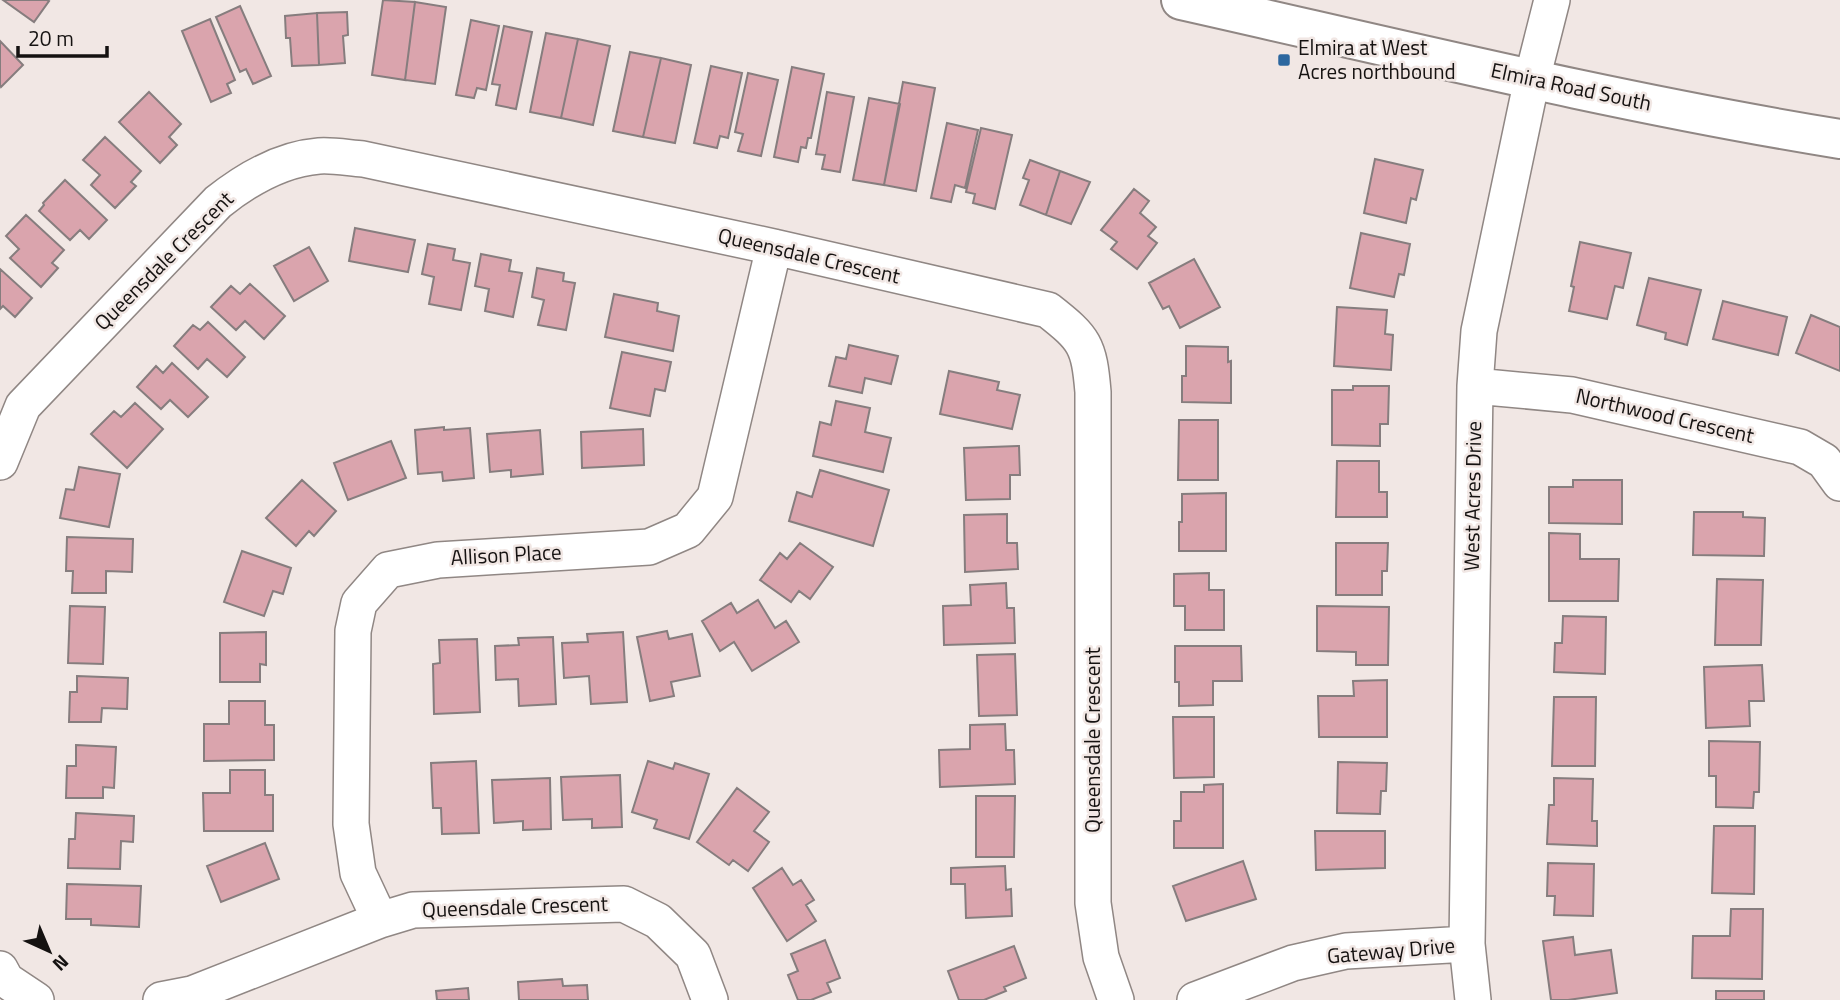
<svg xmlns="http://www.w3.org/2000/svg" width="1840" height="1000" font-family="'Titillium Web',sans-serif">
	<rect width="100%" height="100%" fill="#f1e7e4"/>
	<!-- building -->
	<path fill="#daa4ad" stroke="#867d7e" stroke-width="2" d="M3 0H47L49 1 34 22Z
		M383 0 415 2 405 80 372 75Z
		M415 2 446 7 435 84 405 80Z
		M240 6 271 76 253 84 246 69 240 72 216 17Z
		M347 12 348 35 343 36 345 63 319 65 317 13Z
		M317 13 319 65 292 66 290 38H286L285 16Z
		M210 19 235 80 227 84 231 93 211 102 182 31Z
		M471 20 499 26 486 90 477 88 474 98 456 95Z
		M504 26 532 32 516 109 496 105 500 85 492 84Z
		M546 33 578 39 561 118 530 112Z
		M578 39 610 46 593 125 561 118Z
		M0 41 23 65 1 87 0 85Z
		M630 52 661 58 643 137 613 131Z
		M661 58 691 65 675 143 643 137Z
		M711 66 742 73 728 138 720 136 717 148 694 143Z
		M792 67 824 74 811 138H808L806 148 801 147 798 162 774 157Z
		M748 73 778 80 761 156 738 151 743 134 735 132Z
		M903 82 935 88 916 191 884 185Z
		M149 92 181 124 169 137 177 145 160 163 119 122Z
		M827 92 854 97 840 172 822 169 825 155 816 154Z
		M869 98 900 104 884 185 853 180Z
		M947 123 978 130 965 188 955 185 951 202 931 198Z
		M981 128 1012 135 995 209 973 203 975 194 966 192Z
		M105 137 141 171 131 182 136 186 115 208 91 185 100 175 83 160Z
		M1375 159 1423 170 1416 200 1411 198 1406 223 1364 213Z
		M1030 160 1060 171 1046 215 1020 205 1029 180 1023 178Z
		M1060 171 1090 182 1071 224 1046 215Z
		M65 180 107 220 89 239 80 230 70 240 39 211 44 205 43 203Z
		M1134 189 1149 201 1140 213 1156 227 1148 236 1157 243 1137 269 1111 249 1117 242 1101 230Z
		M26 215 64 250 52 263 58 268 41 287 10 258 19 249 6 236Z
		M355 228 415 240 408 272 349 261Z
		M1361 233 1410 244 1404 275 1399 274 1394 297 1350 288Z
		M1580 242 1631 253 1623 288 1615 286 1607 319 1569 311 1574 287 1571 286Z
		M428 244 455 249 453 260 470 263 461 310 429 304 434 277 422 274Z
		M309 247 328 281 294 301 274 266Z
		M481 254 511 260 509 271 522 273 513 317 485 311 489 289 475 286Z
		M1194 259 1220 307 1180 328 1169 306 1163 309 1149 283Z
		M537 268 564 273 563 281 575 283 566 330 538 325 544 300 532 297Z
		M0 269 32 298 15 317 3 306 0 309Z
		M1649 278 1701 290 1687 345 1665 339 1666 333 1637 325Z
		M250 284 285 316 264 339 245 321 236 330 211 307 231 286 240 294Z
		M614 294 658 303 657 311 679 316 673 351 605 337Z
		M1723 301 1787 317 1778 355 1713 339Z
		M1337 307 1387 310 1385 334 1393 335 1391 370 1334 366Z
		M1811 315 1840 327V371L1796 353Z
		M208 322 245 357 227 377 207 359 198 369 174 346 193 325 200 330Z
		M849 345 898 356 891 384 865 378 862 393 829 386 836 357 846 359Z
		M1186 346 1228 347V362L1231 361V403L1182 402V376H1186Z
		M622 352 671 362 665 391 655 389 650 416 610 408Z
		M172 363 208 397 188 417 170 400 161 409 137 387 156 366 163 373Z
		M949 371 999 382 997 390 1020 395 1012 429 940 414Z
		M1353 386H1389L1388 424H1380V446L1332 445V390H1353Z
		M836 401 870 408 865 432 891 438 883 472 813 456 820 422 831 425Z
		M135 403 163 429 127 468 91 434 114 411 121 417Z
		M1179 420H1218V480H1178Z
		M444 427V430L470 428 474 478 443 481 442 472 418 474 415 430Z
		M643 429 644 465 582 468 581 432Z
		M540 430 543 474 511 477V470L490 472 487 434Z
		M391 441 406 478 348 500 334 463Z
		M1019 446 1020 475H1010V499L966 500 964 448Z
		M1337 461H1379V492H1387V517H1336Z
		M79 467 120 474 109 527 60 518 66 489 74 490Z
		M820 470 889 490 873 546 789 521 797 492 812 497Z
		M302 480 336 511 314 536 309 531 296 546 266 518Z
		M1573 480H1622V524L1549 523V487H1573Z
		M1226 493V551H1179V522H1182V494Z
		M1694 512H1743V517L1765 518 1764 556 1693 555Z
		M1007 514V543H1017L1018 569 965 572 964 515Z
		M1549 533 1580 534V559H1619L1618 601H1549Z
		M67 537 133 539 132 572 106 571V593H72L73 571H66Z
		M800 543 833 567 810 599 799 591 791 602 760 580 780 553 787 559Z
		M1336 543H1388L1387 571H1382V595H1336Z
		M242 551 291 568 283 594 273 591 264 616 224 602Z
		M1209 573V590H1224V630H1185V606H1174V574Z
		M1717 579 1763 580 1761 645H1715Z
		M1006 583 1007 608H1014L1015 643 944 645 943 606 971 605 970 585Z
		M758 600 775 628 786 621 799 642 752 671 734 642 720 651 702 621 731 603 737 613Z
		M70 606 105 607 103 664 68 663Z
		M1317 606 1389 607 1388 665H1356V652L1317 651Z
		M1563 616 1606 617 1605 674 1554 672 1555 643H1562Z
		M667 631 669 639 692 634 700 676 671 682 674 696 650 701 637 637Z
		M266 632V665L260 664V682H220V633Z
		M623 632 627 702 591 704 589 676 564 678 562 643 588 642 587 634Z
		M553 637 556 704 519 706 518 679 496 680 495 646 519 645 518 638Z
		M477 639 480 712 434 714 433 664 440 663 439 640Z
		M1175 646H1241L1242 681H1213V705L1179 706V682H1175Z
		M1015 654 1017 715 979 716 977 655Z
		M1762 665 1764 701H1749L1750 726 1706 728 1704 667Z
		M77 676 128 678 127 709 102 708 101 722H69L70 692H77Z
		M1387 680V737H1319L1318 696H1354L1353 681Z
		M1554 697H1596L1595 766H1552Z
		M229 701H265V725H274V760L204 761V724H229Z
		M1173 717H1214V777L1174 778Z
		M1005 724 1006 750H1014L1015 784 940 787 939 750 970 749V725Z
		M1709 741 1760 742 1759 792H1754L1753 808 1716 807V776H1709Z
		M76 745 116 747 114 788 103 787V798H66L67 766H76Z
		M476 761 479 833 442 834 441 808H433L431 763Z
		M648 761 673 769 675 763 709 774 689 839 654 828 657 820 632 812Z
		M1338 762 1387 763 1386 791H1381L1380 814 1337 813Z
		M230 770H265V795H273V831H204L203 793H230Z
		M620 775 622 827 592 828V819L563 820 561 777Z
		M550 778 551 829 523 830V821L494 823 492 780Z
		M1554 778 1593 779 1592 821H1597V846L1547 844 1549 805H1554Z
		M1223 784V848H1174V821H1181V792H1204V785Z
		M737 788 769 812 754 831 769 842 748 871 733 860 729 865 697 842Z
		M976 796H1015L1014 857H976Z
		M76 813 134 816 133 842 121 841 120 869 68 868 69 839H75Z
		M1714 826H1755L1754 894 1712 893Z
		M1315 831H1385V868L1316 870Z
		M265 843 279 879 221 902 207 866Z
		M1243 861 1256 899 1186 921 1173 886Z
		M1548 863 1594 864 1593 916 1554 915 1555 896H1547Z
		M1005 866 1006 890 1011 889 1012 916 966 918 965 884H951V868Z
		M782 868 793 885 801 880 814 900 806 905 816 921 787 941 753 888Z
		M67 884 141 886 139 927 91 925V919H66Z
		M1731 909H1763L1762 979 1692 978 1693 936H1730Z
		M1573 937 1575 955 1611 950 1617 993 1568 1000H1551L1543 941Z
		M825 940 840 978 827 983 831 992 811 1000H798L788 975 798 971 791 954Z
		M1014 946 1026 978 1004 987 1006 991 984 1000H959L948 971Z
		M562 979 563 986 587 985 588 1000H519L518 982Z
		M468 988 469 1000H437L436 991Z
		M1716 991H1764V1000H1716Z"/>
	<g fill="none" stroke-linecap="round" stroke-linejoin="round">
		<defs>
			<path id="street" d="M1475 386 1572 395 1800 447 1824 461 1840 483
				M0 462 23 406 218 202C247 179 281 159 319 156 333 155 349 158 363 159L774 247 1048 310C1085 339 1089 345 1093 392V903L1101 957 1116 1000
				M380 920 358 873 351 824 353 631 359 603 388 570 438 560 649 547 688 530 715 497 774 247
				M0 969 6 980 36 1000
				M161 1000 192 994 380 920 413 910 624 904 658 921 693 955 710 1000
				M1195 1000 1293 963 1346 951 1467 944
				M1473 1000 1467 944 1475 386 1479 331 1532 79 1552 0"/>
			<path id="secondary" d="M1181 0C1399 49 1618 103 1840 139"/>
		</defs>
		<!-- street casing -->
		<use href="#street" stroke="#908784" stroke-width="38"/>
		<!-- secondary casing -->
		<use href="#secondary" stroke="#908784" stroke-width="42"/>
		<!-- street -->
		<use href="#street" stroke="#fff" stroke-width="35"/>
		<!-- secondary -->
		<use href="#secondary" stroke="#fff" stroke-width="38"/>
	</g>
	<!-- markers -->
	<rect fill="#2c679f" stroke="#f1e7e4" stroke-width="2.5" x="1277" y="53" width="14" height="14" rx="3.5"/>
	<g text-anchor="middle" stroke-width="5" stroke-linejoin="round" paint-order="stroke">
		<!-- poi labels -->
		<g font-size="21" fill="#151211" stroke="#f1e7e4" text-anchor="start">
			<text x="1298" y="55">Elmira at West<tspan x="1298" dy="24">Acres northbound</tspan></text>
		</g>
		<!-- street labels -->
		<g font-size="21" fill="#151211" stroke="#f1e7e4">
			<text transform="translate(1571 87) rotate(12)" y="7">Elmira Road South</text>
			<text transform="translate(809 256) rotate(13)" y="7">Queensdale Crescent</text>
			<text transform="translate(164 261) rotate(-45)" y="7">Queensdale Crescent</text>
			<text transform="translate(1665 416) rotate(13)" y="7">Northwood Crescent</text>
			<text transform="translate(1473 496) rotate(-89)" y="7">West Acres Drive</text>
			<text transform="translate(506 555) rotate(-3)" y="7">Allison Place</text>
			<text transform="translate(1093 740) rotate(-90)" y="7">Queensdale Crescent</text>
			<text transform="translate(515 907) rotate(-2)" y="7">Queensdale Crescent</text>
			<text transform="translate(1391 951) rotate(-5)" y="7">Gateway Drive</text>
		</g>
	</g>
	<!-- north arrow -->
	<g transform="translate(49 951) rotate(136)" stroke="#f1e7e4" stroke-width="5" paint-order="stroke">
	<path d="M0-5L12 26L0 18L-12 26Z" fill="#151211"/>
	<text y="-10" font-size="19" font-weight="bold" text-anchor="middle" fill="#151211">N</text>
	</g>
	<!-- scale -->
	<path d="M18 46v10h89v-10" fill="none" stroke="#151211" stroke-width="3.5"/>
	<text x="28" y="46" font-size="21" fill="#151211" stroke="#f1e7e4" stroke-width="5" paint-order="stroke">20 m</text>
</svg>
